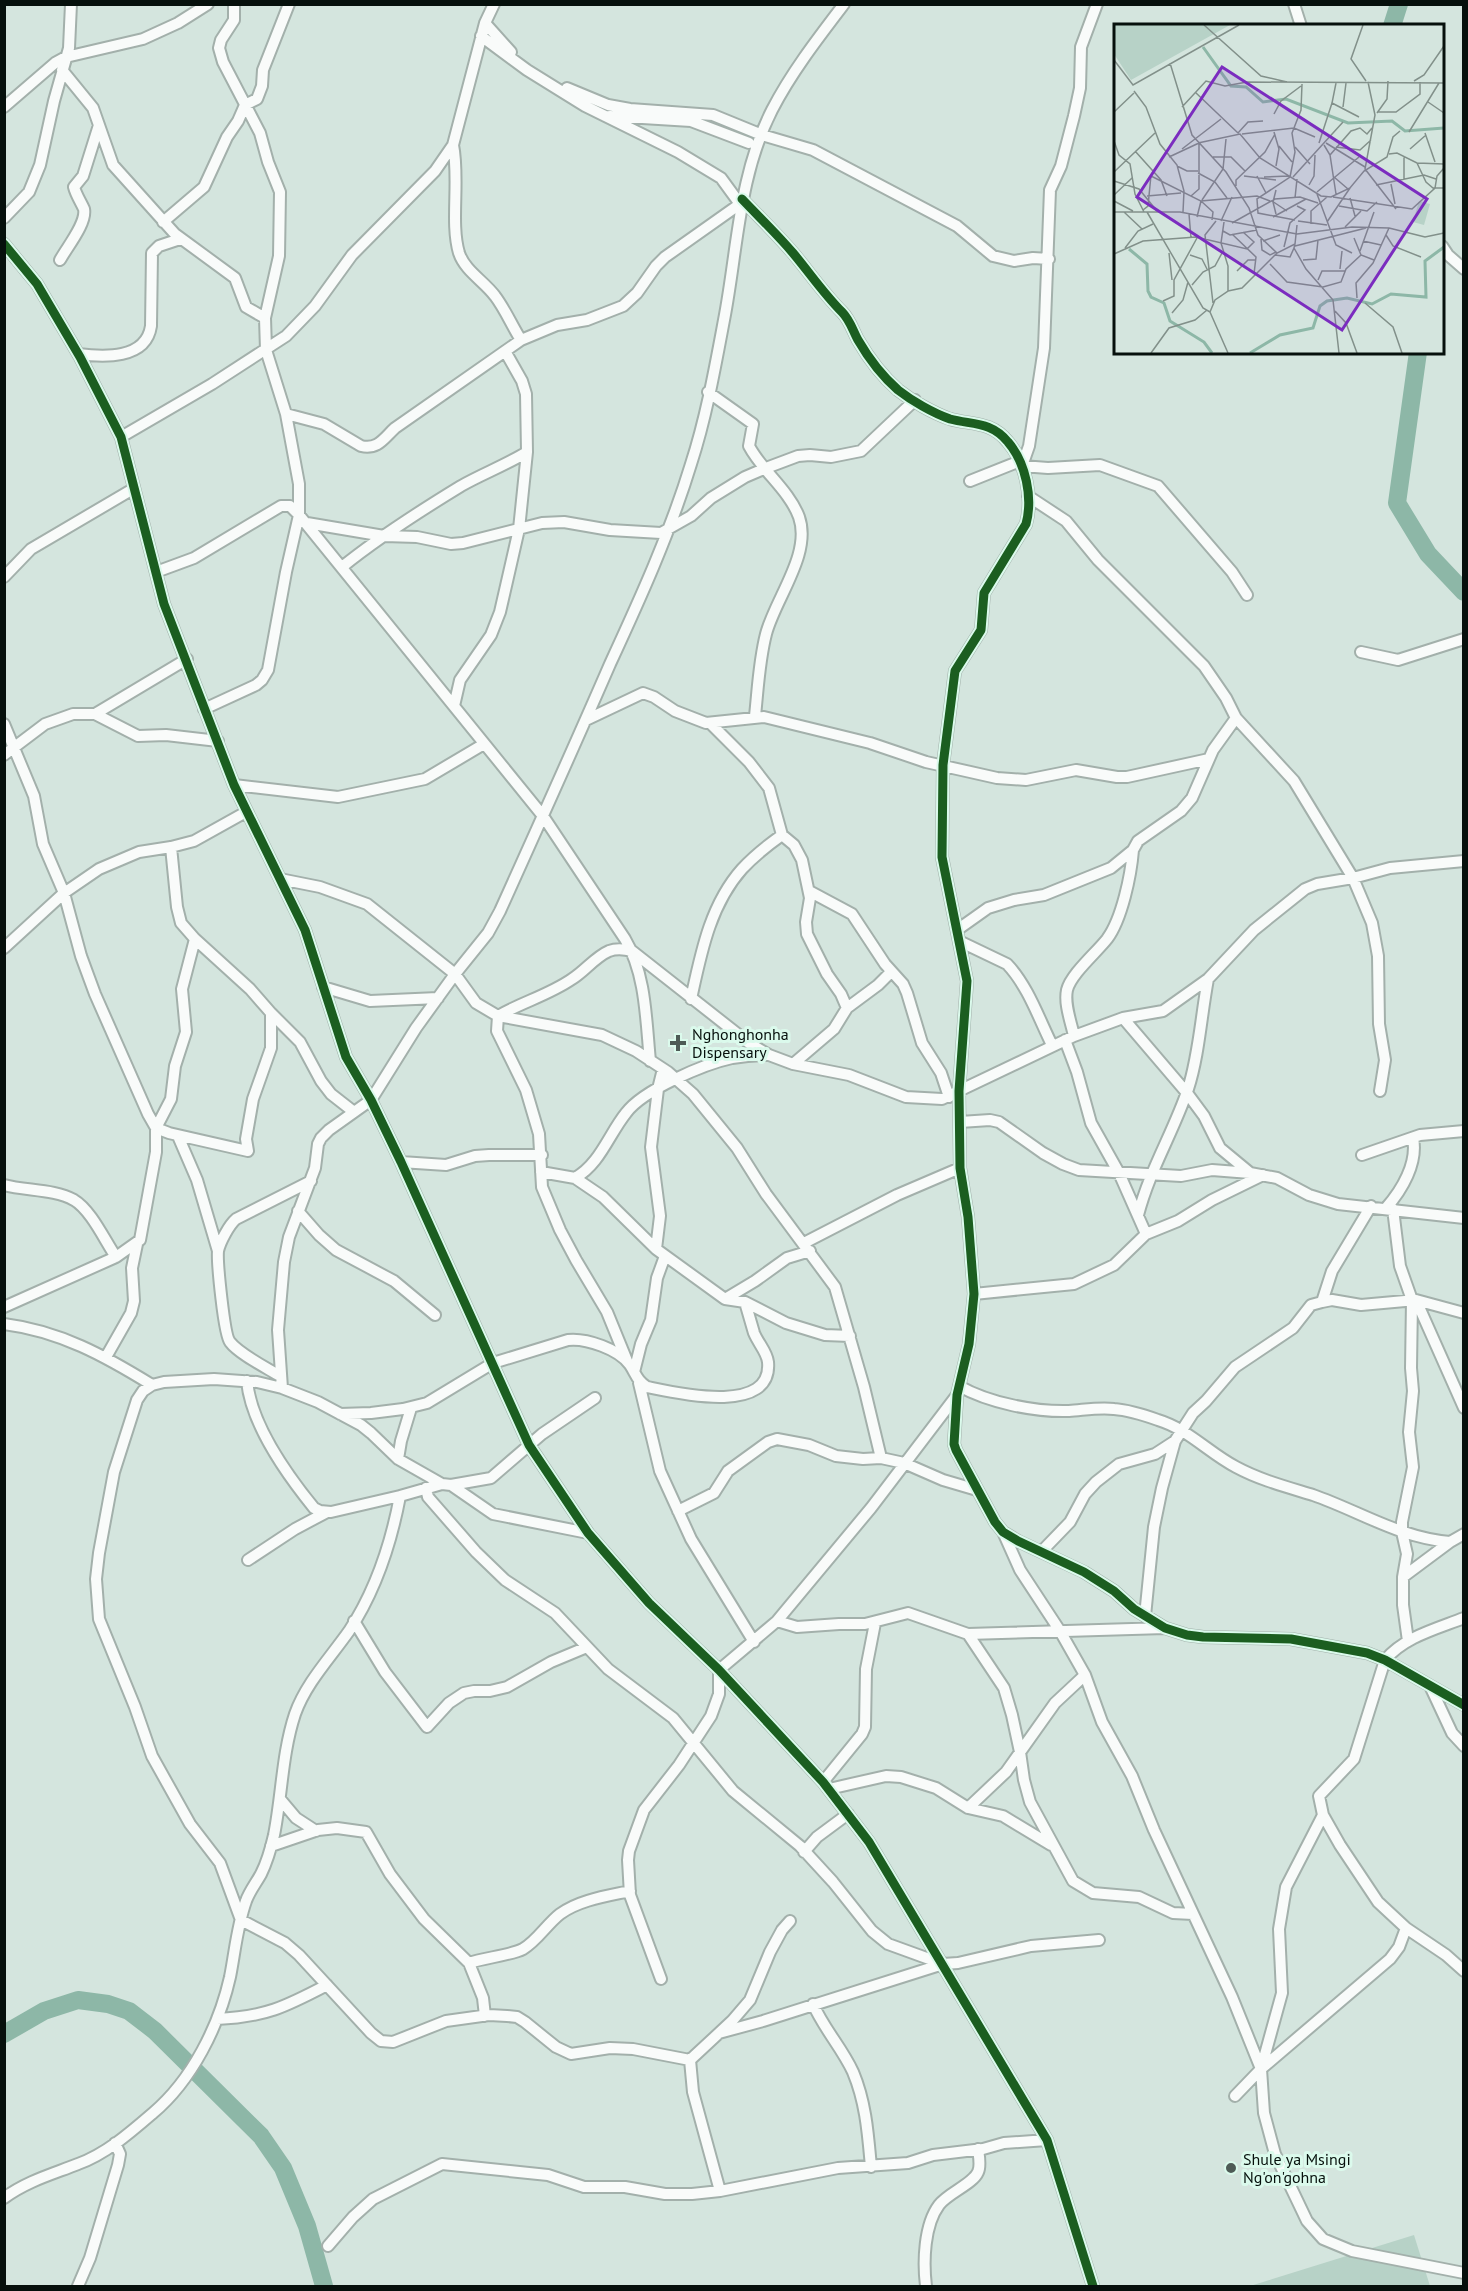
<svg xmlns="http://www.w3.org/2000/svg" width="1468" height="2291" font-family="'PT Sans',sans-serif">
	<rect width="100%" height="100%" fill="#d4e5de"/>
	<!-- green -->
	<path fill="#b7d2c7" d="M1414 2235 1430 2286H1250Z"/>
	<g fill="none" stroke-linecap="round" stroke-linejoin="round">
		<!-- river -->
		<path stroke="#8db7a7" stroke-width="18" d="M1392 26 1399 4
			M1418 352 1397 503 1428 554 1464 592
			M4 2034 44 2011 78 2000 108 2004 129 2011 155 2031 261 2136 283 2168 307 2226 324 2286"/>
		<defs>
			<path id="street" d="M1097 4 1081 47 1080 88 1074 116 1061 166 1050 190 1044 348 1029 446 1022 466 1048 468 1100 465 1158 486 1232 572 1247 595
				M1294 4 1301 26
				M485 23 511 52
				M62 70 93 108 113 165 175 234 235 278 246 307 265 318
				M567 88 608 105 630 109 713 115 762 135 813 150 957 226 993 256 1014 261 1033 258 1049 259
				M4 107 55 63 66 57 143 39 178 23 208 4
				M610 116 691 121 749 143
				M453 145C460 179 450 223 459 253 465 271 484 281 495 296 505 309 512 326 521 340
				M742 199C759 217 777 234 793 253 809 272 824 294 842 312 850 320 853 331 858 340 869 359 882 376 898 390 912 401 933 413 950 419 972 425 991 421 1008 442 1026 463 1033 498 1026 524L984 593 981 630 955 671 943 765 942 857 967 981 959 1091 960 1168 968 1217 974 1294 969 1344 957 1395 954 1444 956 1450 995 1522 1003 1532 1018 1541 1084 1572 1114 1591 1134 1609 1165 1628 1187 1635 1203 1637 1291 1639 1367 1653 1385 1660 1464 1705
				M4 218 29 192 40 165 54 101 69 48 71 4
				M163 222 204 187 227 137 238 121 245 105 257 99 262 86 263 70 289 4
				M4 244 37 284 80 357 121 437 164 604 234 785 305 930 346 1057 371 1100 401 1162 529 1445 588 1533 649 1603 719 1670 823 1782 869 1842 1047 2140 1093 2286
				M1442 246 1448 255 1464 269
				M60 260C67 247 87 223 84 209 81 202 76 195 74 187L83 176 99 125
				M78 354C103 357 146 360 151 326L152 253 159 246 180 239
				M708 392 753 424 749 446C762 471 789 490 799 517 812 554 775 599 766 634 759 661 758 688 755 716
				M286 414 324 424 361 446C378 450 384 438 395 428L521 340 557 325 587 320 623 306 637 293 656 266 665 257 740 204 721 178 678 152 585 106 527 70 481 36
				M121 437 212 384 286 336 315 306 352 255 435 171 453 145 485 23 494 4
				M970 481 1020 461
				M1028 496 1066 521 1098 560 1204 666 1226 698 1236 718 1294 781 1353 878 1372 923 1378 956 1379 1024 1385 1060 1380 1091
				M307 523 384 536 417 537 451 544 463 543 542 523 564 522 610 530 661 533 691 516 711 498 745 477 766 468 798 456 810 455 831 457 861 451 915 400
				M342 567C379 537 420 511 461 486 482 474 506 465 527 452
				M156 572 194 558 281 506H290L299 515 543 816 625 939C646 974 646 1021 650 1061
				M4 577 31 549 133 489
				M1361 652 1398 660 1464 639
				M454 706 460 680 491 635 500 612 519 529 527 452 526 394 522 381 505 351
				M204 709 256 685 262 680 268 670 286 572 299 515V484L286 414 266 350 265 318 279 256 280 192 268 162 260 133 223 62 219 48 221 40 234 20V4
				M95 714 187 659
				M586 720 643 693 654 697 675 711 706 723 764 717 870 743 926 762 997 778 1026 780 1076 770 1117 777H1127L1209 759
				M4 724 34 796 43 844 64 893 81 956 95 994 148 1114 156 1128 169 1133 248 1151 246 1139 253 1099 271 1048V1013
				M711 724 749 762 769 788 782 835 794 845 802 860 810 898 806 922 807 934 827 974 841 994 847 1008
				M4 755 45 724 73 714H95L138 736 166 735 218 741
				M234 785 338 797 425 779 484 744
				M171 847 177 907 181 923 195 939 250 989 271 1013 300 1042 321 1081 331 1094 354 1112
				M280 879 320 887 367 904 455 974 476 1003 498 1016 602 1035 636 1051 668 1072 693 1094 737 1148 766 1194 835 1287 864 1387 881 1458
				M809 891 852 914 885 964 903 984 907 993 922 1043 941 1073 949 1097
				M957 930 988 908 1014 900 1044 895 1111 868 1133 850 1138 841 1181 811 1192 798 1213 750 1236 718
				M959 941 1007 964C1028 986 1039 1019 1052 1045
				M4 948 64 893 99 869 139 852 171 847 194 841 246 812
				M323 987 370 1001 438 998
				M691 999C701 953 710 905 742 869 754 856 768 845 782 835
				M1123 1018 1187 1093 1204 1116 1220 1148 1249 1172
				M1074 1036C1071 1022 1064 1004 1067 990 1071 974 1096 953 1107 939 1122 919 1131 875 1133 850
				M1065 1040 1077 1072 1091 1123 1119 1173 1146 1234
				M793 1064 834 1029 847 1008 878 985 891 972
				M960 1122 990 1120 999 1122 1043 1153 1063 1164 1079 1170 1181 1176 1212 1170 1250 1173 1277 1178 1309 1195 1338 1204 1464 1218
				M178 1136 197 1180 218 1251
				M1362 1155 1420 1135 1464 1131
				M401 1162 446 1165 475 1156 489 1155H542
				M541 1172 575 1178 603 1197 656 1249 725 1299 745 1302 786 1323 825 1335 850 1336
				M575 1178C600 1164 609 1134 626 1113 643 1090 704 1064 732 1058 744 1056 757 1055 769 1055
				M4 1185C26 1191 54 1189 74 1200 91 1210 105 1241 116 1257
				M1386 1208C1402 1190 1418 1163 1413 1138
				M1393 1209 1400 1266 1412 1300 1411 1368 1413 1391 1409 1432 1413 1467 1402 1522V1532L1407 1554 1403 1577V1605L1408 1641
				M298 1211 319 1235 336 1250 394 1281 435 1315
				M1138 1215C1150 1169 1173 1133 1188 1089 1199 1055 1201 1016 1208 979
				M804 1243 897 1195 960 1168
				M656 1249 660 1216 651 1147 658 1089 663 1069
				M974 1294 1074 1284 1114 1265 1146 1234 1178 1221 1212 1200 1263 1175
				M725 1299 755 1281 787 1258 810 1251
				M1416 1300 1464 1408
				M1322 1302 1332 1300 1361 1305 1416 1300 1464 1313
				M4 1307 116 1257 140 1240 156 1152V1128L171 1099 175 1066 186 1032 182 989 195 939
				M4 1324C60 1331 105 1356 152 1385
				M106 1357 131 1313 134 1301 132 1268 137 1244
				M627 1361 607 1312 576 1260 560 1230 542 1187 539 1134 526 1090 497 1031 498 1016C522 1002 549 995 572 979 585 971 595 957 609 951 617 948 624 949 632 951L749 1043 769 1055 793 1064 849 1075 906 1097 942 1099 1074 1036 1123 1018 1163 1011 1208 979 1254 930 1305 889 1317 884 1353 878 1390 868 1464 861
				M634 1372 641 1344 651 1320 657 1278 665 1256
				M280 1376C267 1368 239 1354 230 1342 224 1335 217 1262 218 1251 220 1242 229 1225 236 1219L311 1181
				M247 1381C251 1424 288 1476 314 1508L320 1511 331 1512 400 1496
				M639 1383 660 1471 691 1539 754 1642
				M959 1386C989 1403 1035 1412 1069 1411 1084 1410 1100 1407 1114 1409 1129 1410 1144 1415 1158 1420 1188 1429 1209 1453 1236 1467 1260 1480 1287 1487 1313 1495 1359 1511 1400 1538 1450 1542
				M282 1388 278 1330 284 1262 289 1237 315 1168 318 1144 321 1138 329 1130 371 1100 416 1028 455 974 488 933 500 911C537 829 574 747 610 664 640 599 670 533 691 464 706 418 715 368 724 320 738 248 738 177 772 110 791 73 818 38 844 4
				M595 1398 542 1434 491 1478 451 1485 442 1484 398 1459 371 1433 361 1425 318 1402 282 1388 257 1382 214 1379 164 1382 152 1385 143 1391 137 1400 114 1472 99 1553 96 1579 99 1619 135 1707 152 1756 190 1824 220 1863 241 1920 285 1943 299 1955 371 2033 381 2041 393 2042 446 2021 489 2015 507 2016 517 2017 525 2022 556 2047 571 2054 610 2048 633 2049 690 2060
				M340 1414 371 1413 403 1409 427 1403 493 1363 568 1340C586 1338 619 1349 630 1365 636 1374 637 1381 647 1387 676 1393 773 1416 768 1362 767 1352 758 1343 754 1333 751 1323 748 1312 745 1302
				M398 1459 401 1441 411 1408
				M451 1485 493 1514 588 1533
				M426 1488 428 1497 476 1552 505 1580 555 1613 608 1669 673 1718 733 1791 800 1846 833 1882 872 1931 888 1944 943 1964
				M678 1511 714 1493 728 1471 768 1442 777 1439 809 1445 836 1456 863 1459 881 1458 904 1463 943 1480 977 1490
				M1003 1532 1020 1570 1060 1631 1085 1675 1102 1722 1132 1776 1154 1830 1232 1997 1261 2069 1264 2113 1275 2154 1307 2221 1323 2239 1352 2251 1464 2273
				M1042 1551 1070 1522 1085 1494 1096 1482 1119 1464 1155 1454 1175 1441 1193 1413 1206 1401 1235 1367 1293 1328 1311 1305 1322 1302 1332 1271 1371 1206
				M248 1560 295 1529 327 1512
				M1403 1577 1450 1542 1464 1534
				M1145 1616 1154 1527 1162 1488 1175 1441
				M354 1621 385 1672 427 1727 449 1703 464 1693 474 1691H490L507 1687 551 1662 587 1647
				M777 1621 797 1627 839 1624H865L908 1613 968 1634 1165 1628
				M968 1634 1004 1688 1012 1715 1020 1752 1024 1780 1030 1802 1073 1881 1093 1893 1139 1897 1173 1913 1193 1914
				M1431 1688 1452 1733 1464 1746
				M823 1782 862 1734 865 1727 866 1669 875 1623
				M829 1789 886 1776 901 1777 936 1788 968 1808 1003 1816 1051 1845
				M280 1799 296 1818 316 1831
				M968 1808 1006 1772 1055 1703 1085 1675
				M1323 1815 1340 1845 1378 1902 1406 1928 1446 1955 1464 1971
				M271 1846 318 1830 337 1828 366 1832 390 1874 424 1919 469 1963 483 1998 485 2016
				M804 1852 817 1837 848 1814
				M469 1963C483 1958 512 1955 523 1949 537 1941 547 1924 560 1914 579 1900 607 1896 630 1891
				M661 1979 630 1895 628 1860 629 1851 644 1810 679 1765 711 1716 719 1694V1670L777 1621 871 1508 957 1395
				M813 2004C824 2029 842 2048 853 2072 866 2103 868 2134 871 2167
				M217 2019C265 2017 285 2007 327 1985
				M719 2033 763 2021 943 1964 958 1963 1031 1946 1099 1940
				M1261 2069 1390 1959 1399 1947 1406 1928
				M1235 2096 1261 2069 1282 1993 1279 1929 1286 1887 1321 1819 1323 1815 1319 1796 1354 1759 1385 1660C1404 1637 1436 1629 1464 1618
				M720 2191 693 2092 690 2060 732 2021 750 2000 770 1952 782 1930 790 1921
				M4 2198C27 2181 53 2174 78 2164 106 2154 131 2132 153 2113 192 2080 219 2026 230 1977 235 1952 237 1926 246 1901 249 1892 256 1883 261 1874 267 1862 271 1848 274 1835 282 1795 282 1753 295 1714 306 1683 330 1658 349 1631 376 1590 391 1544 400 1496L442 1484
				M328 2246 353 2217 373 2199 442 2164 548 2175 584 2187H625L665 2194H692L720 2191 838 2168 908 2163 933 2155 983 2149 1004 2143 1047 2140
				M78 2286 90 2258 118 2165 120 2154 115 2143
				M926 2286C923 2262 924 2225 939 2205 948 2193 973 2184 978 2172 981 2166 979 2156 978 2149"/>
		</defs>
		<!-- street casing -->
		<use href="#street" stroke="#a3b0ab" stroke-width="14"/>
		<!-- street -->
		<use href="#street" stroke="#f9fbfa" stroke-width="10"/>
		<defs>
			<path id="cycleway" d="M742 199C759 217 777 234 793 253 809 272 824 294 842 312 850 320 853 331 858 340 869 359 882 376 898 390 912 401 933 413 950 419 972 425 991 421 1008 442 1026 463 1033 498 1026 524L984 593 981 630 955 671 943 765 942 857 967 981 959 1091 960 1168 968 1217 974 1294 969 1344 957 1395 954 1444 956 1450 995 1522 1003 1532 1018 1541 1084 1572 1114 1591 1134 1609 1165 1628 1187 1635 1203 1637 1291 1639 1367 1653 1385 1660 1464 1705
				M4 244 37 284 80 357 121 437 164 604 234 785 305 930 346 1057 371 1100 401 1162 529 1445 588 1533 649 1603 719 1670 823 1782 869 1842 1047 2140 1093 2286"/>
		</defs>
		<!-- cycleway casing -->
		<use href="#cycleway" stroke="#dbfaec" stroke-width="13"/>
		<!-- cycleway -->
		<use href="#cycleway" stroke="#1b5e20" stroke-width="9"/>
	</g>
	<!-- markers -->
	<g fill="#4e5b56" stroke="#dbfaec" stroke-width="2">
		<path d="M675 1034h6v6h6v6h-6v6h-6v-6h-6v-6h6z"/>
		<circle cx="1231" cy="2168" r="6"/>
	</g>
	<g text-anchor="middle" stroke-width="6" stroke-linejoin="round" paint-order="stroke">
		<!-- poi labels -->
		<g font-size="16" fill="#06100c" stroke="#dbfaec" text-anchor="start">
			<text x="692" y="1040">Nghonghonha<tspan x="692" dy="18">Dispensary</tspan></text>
			<text x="1243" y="2165">Shule ya Msingi<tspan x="1243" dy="18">Ng'on'gohna</tspan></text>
		</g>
	</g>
	<!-- overview -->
	<g transform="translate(1114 24)">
		<rect width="330" height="330" fill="#d4e5de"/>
		<path d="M0 1H116L17 56 0 30ZM305 177 316 180 310 201 299 198Z" fill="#b7d2c7"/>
		<path fill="none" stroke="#8db7a7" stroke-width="3" d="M89 23 117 62 132 63 149 78 172 75 234 99 278 97 291 107 330 104M15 225 33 240 34 267 37 273 50 279 56 297 90 318 98 329M136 329 166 311 199 304 206 282 213 277 233 274 258 280 277 270 312 273 311 237 330 223"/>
		<path fill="none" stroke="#82908a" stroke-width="1.5" d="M90 1 147 52 173 58M249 1 237 35 252 57M0 36 19 61 125 1M56 39 78 111 112 148 135 184 144 211 163 229M300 57 310 51 330 22M254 58 261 91 251 145 282 185M222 59 218 79 245 93M20 67 32 83 46 120 63 141 70 167 69 188M81 68 124 109 134 98 149 97M314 78 330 89M68 83 92 57 111 62 133 58 330 59M229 83 232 59M0 88 20 69M264 88H282L306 70V58M263 89 273 75 274 57M160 90 167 77 187 62M160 108 165 125 162 142M295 108 325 59M311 109 321 138M128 110 180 104 201 113M0 117 5 131 16 140 21 170 30 188M84 119 126 110 146 134 207 172 217 173 236 164 250 147 273 133 279 113 286 107M205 119 218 79M212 119 251 143M210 121 216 131 222 170M165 122 178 138M181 123 196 140M222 123 246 126 257 116M68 125 107 95M296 125 312 111M21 127 47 156 53 172M275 130 283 129 303 139 330 140M216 131 237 107 246 104 253 110 258 104M290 132V156M55 133 85 119V165L77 172M99 133H117L131 147M303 139 312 158 319 164H330M63 142 73 147H84M0 148 41 109M84 149 101 158 113 174M37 152 87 177 99 188 98 196M130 152 162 156M143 152 152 169M150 153 175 152M179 153 229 98M220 153 234 165M0 157 25 165 43 187M277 160 281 180M195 161 200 152 201 131M262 161 310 151 322 155M122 162V156L151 128 161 110M203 168 245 133M203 170 222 221 238 229M0 171 18 154M33 172 67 169M219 173 298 185 321 164 323 152 330 144M181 174 183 155M236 174 241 192M88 176 109 145 112 115M0 177 19 187M158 177 173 187M225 182 253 187 263 178M29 186 34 182 37 151M0 188H66L183 210 238 203 275 204 311 213 330 209M10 188 28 205M33 188 89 284 96 288M75 190 77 214M162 190 159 178 162 166M83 193 87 177 143 172 156 177M159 193 192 175M181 196 144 189 143 175 176 153 181 128 178 109 187 86 188 60M107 197 118 173M184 197 213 201M110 198 107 219 114 242V267L101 276 96 288 114 329M213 198 236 164M118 199 161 175 186 173 204 179M197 200V187L213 173M231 203 247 187M109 207 116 211 143 206M118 210 142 233 140 250M272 211 279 222 307 233M240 214 247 231 260 236M147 215 148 226 156 231 162 228M149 217 166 211M249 217 267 221M181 220 180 224 192 245 219 276 225 329M181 222 252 204M170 223 176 199 191 186 183 182M11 224 24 207 39 200M246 227 260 188M55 229 58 256M0 230 29 217 82 213 133 225 140 218 129 208M76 231 88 235 93 245M161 231 176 233 180 224M189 236 202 235 204 216M156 240 173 258 209 263 227 258 232 245 247 231M226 245 228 227M123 247 134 236H142M204 256 208 247H231M78 261 89 248 101 242 108 229M114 267 128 264 163 229 181 220 183 201M243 274 242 259 259 239 275 204M49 277 60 272V256L83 214M99 279 91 211 102 197M251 279 279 303 288 329M221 287 232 299 243 329M58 289 69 276 74 258M37 329 55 304 81 296 93 286"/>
		<path fill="#7b2cbf" fill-opacity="0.15" stroke="#7b2cbf" stroke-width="3" d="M108 43 313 175 228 306 23 173Z"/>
		<rect width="330" height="330" fill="none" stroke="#06100c" stroke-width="3"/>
	</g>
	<!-- border -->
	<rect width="1468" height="2291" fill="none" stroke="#06100c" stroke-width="12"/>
</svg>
